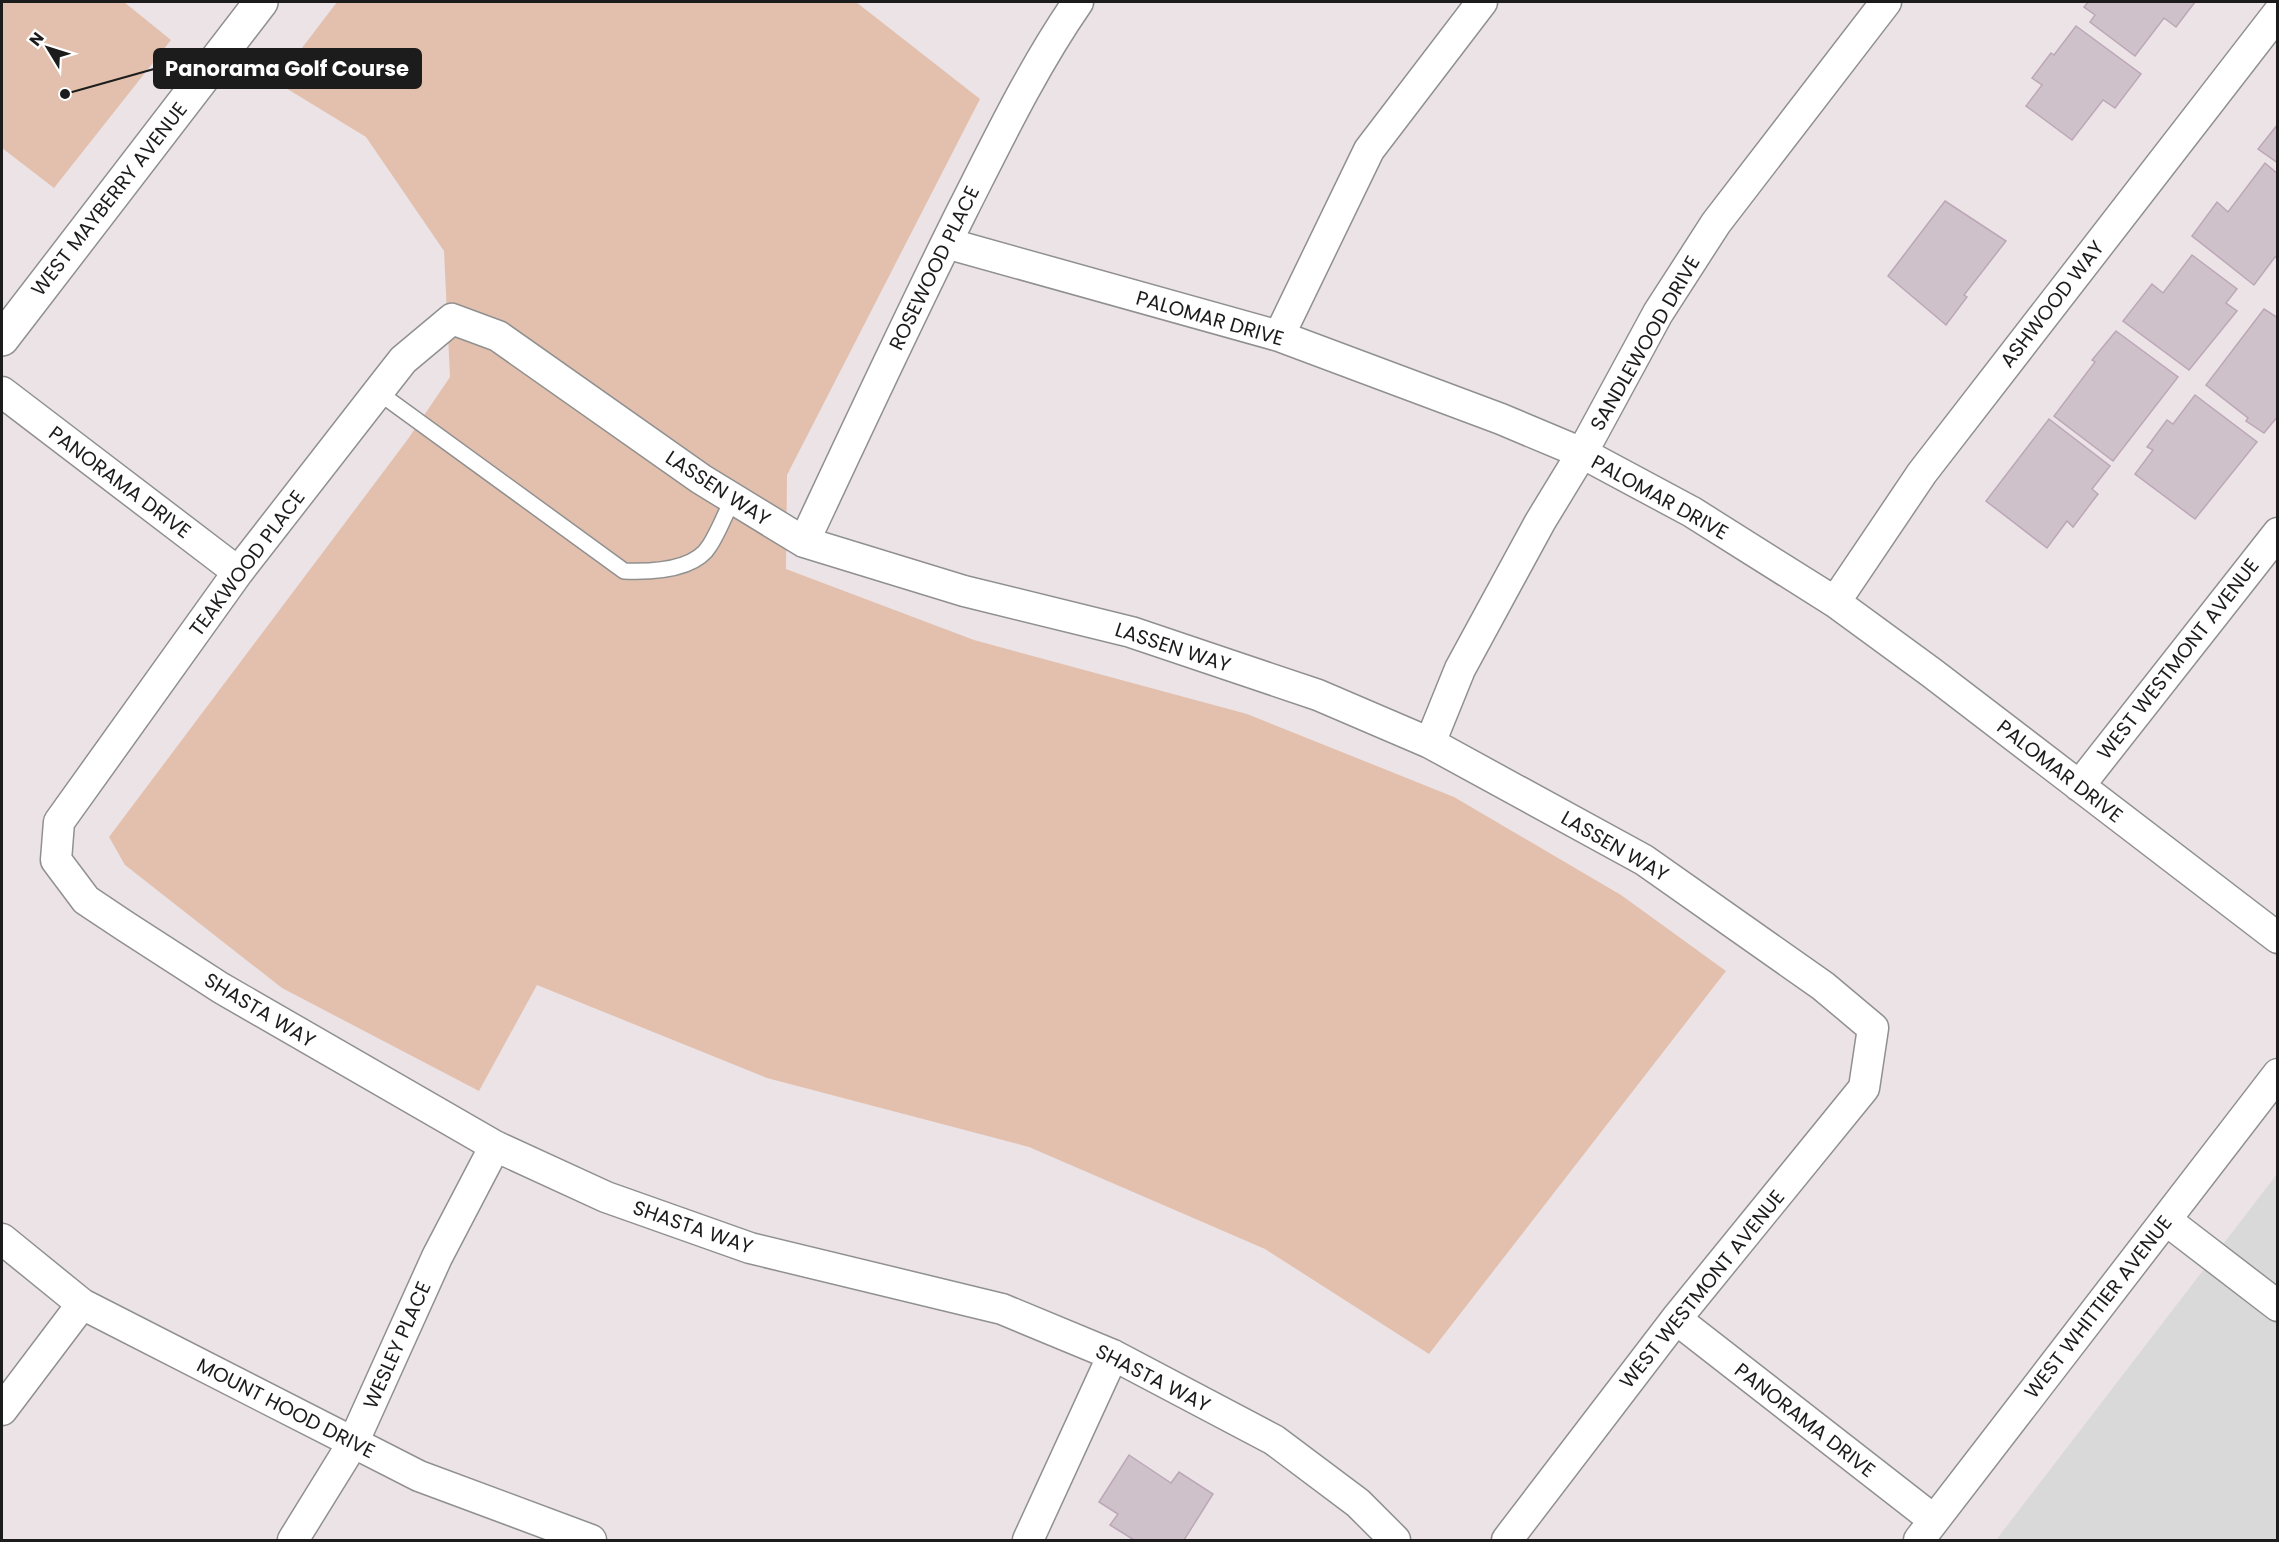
<svg xmlns="http://www.w3.org/2000/svg" width="2279" height="1542" font-family="Poppins,sans-serif">
	<rect width="100%" height="100%" fill="#ece3e7"/>
	<!-- residential -->
	<path fill="#dad9da" d="M2277 1174V1540H1996Z"/>
	<!-- grass -->
	<path fill="#e2c0ad" d="M2 2H124L171 40 54 188 2 148Z
		M337 2H856L980 99 787 475 786 569 974 640 1247 714 1454 797 1621 895 1726 971 1429 1354 1265 1249 1029 1147 767 1078 537 985 479 1091 282 988 125 865 109 837 408 439 450 377 444 251 366 137 276 82Z"/>
	<!-- building -->
	<path fill="#cec1ca" stroke="#bca7b6" stroke-width="1.5" d="M2088 2H2195L2176 27 2164 18 2135 56 2090 22 2095 15 2084 7Z
		M2076 26 2141 74 2115 108 2103 100 2072 140 2026 106 2042 85 2032 78 2051 53 2054 55Z
		M2278 124V163L2258 149Z
		M2265 163 2278 174V258L2275 257 2254 285 2192 236 2217 202 2228 212Z
		M1945 201 2006 241 1964 295 1967 297 1946 325 1888 276Z
		M2192 255 2237 289 2226 303 2237 311 2189 370 2123 321 2152 284 2163 293Z
		M2264 309 2278 318V416L2264 433 2246 421 2248 418 2206 385Z
		M2116 331 2178 377 2113 461 2054 416 2095 362 2092 360Z
		M2195 395 2257 442 2195 519 2135 474 2153 450 2147 447 2167 420 2173 424Z
		M2049 419 2110 466 2092 489 2098 494 2073 527 2067 521 2047 548 1986 501Z
		M1129 1455 1171 1483 1179 1472 1213 1494 1184 1540H1134L1110 1525 1118 1514 1099 1502Z"/>
	<g fill="none" stroke-linecap="round" stroke-linejoin="round">
		<defs>
			<path id="service" d="M378 392 624 571C650 572 695 571 710 545 719 531 725 514 733 499"/>
			<path id="minor" d="M946 243 1279 336 1501 419 1582 453 1692 512 1835 602 1932 673 2278 938
				M1279 336 1369 150 1482 2
				M2 392 238 572
				M804 542C856 431 908 319 963 209 999 138 1033 67 1078 2
				M1835 602 1922 473 2278 13
				M1430 743 1460 669 1540 522 1582 453 1658 313 1716 223 1886 2
				M2079 786 2278 533
				M2166 1220 2278 1306
				M2 1239 82 1304 419 1476 591 1540
				M1676 1319 1934 1520
				M2 1410 82 1304
				M293 1540 353 1443 437 1257 495 1146
				M1028 1540 1113 1355
				M1395 1540 1358 1503 1274 1440 1113 1355 1002 1309 750 1248 606 1197 495 1146 221 988 125 926 86 900 56 860 59 822 238 572 378 392 403 360 452 319 498 336 701 479 804 542 964 591 1131 632 1318 695 1430 743 1644 860 1823 986 1873 1028 1864 1088 1676 1319 1507 1540
				M1919 1540 2278 1074"/>
			<path id="tertiary" d="M2 339 261 2"/>
		</defs>
		<!-- service casing -->
		<use href="#service" stroke="#909090" stroke-width="18"/>
		<!-- minor casing -->
		<use href="#minor" stroke="#909090" stroke-width="33"/>
		<!-- tertiary casing -->
		<use href="#tertiary" stroke="#909090" stroke-width="36"/>
		<!-- service -->
		<use href="#service" stroke="#fff" stroke-width="15"/>
		<!-- minor -->
		<use href="#minor" stroke="#fff" stroke-width="30"/>
		<!-- tertiary -->
		<use href="#tertiary" stroke="#fff" stroke-width="33"/>
	</g>
	<g text-anchor="middle" stroke-width="4.5" stroke-linejoin="round" paint-order="stroke">
		<!-- street labels -->
		<g font-size="20" fill="#1c1c1c" stroke="#fff">
			<text transform="translate(109 199) rotate(-52)" y="7">WEST MAYBERRY AVENUE</text>
			<text transform="translate(934 268) rotate(-64)" y="7">ROSEWOOD PLACE</text>
			<text transform="translate(2052 304) rotate(-52)" y="7">ASHWOOD WAY</text>
			<text transform="translate(1210 318) rotate(16)" y="7">PALOMAR DRIVE</text>
			<text transform="translate(1645 343) rotate(-60)" y="7">SANDLEWOOD DRIVE</text>
			<text transform="translate(120 482) rotate(37)" y="7">PANORAMA DRIVE</text>
			<text transform="translate(718 488) rotate(33)" y="7">LASSEN WAY</text>
			<text transform="translate(1660 497) rotate(29)" y="7">PALOMAR DRIVE</text>
			<text transform="translate(247 563) rotate(-53)" y="7">TEAKWOOD PLACE</text>
			<text transform="translate(1173 647) rotate(18)" y="7">LASSEN WAY</text>
			<text transform="translate(2178 659) rotate(-52)" y="7">WEST WESTMONT AVENUE</text>
			<text transform="translate(2060 771) rotate(38)" y="7">PALOMAR DRIVE</text>
			<text transform="translate(1615 846) rotate(30)" y="7">LASSEN WAY</text>
			<text transform="translate(260 1010) rotate(31)" y="7">SHASTA WAY</text>
			<text transform="translate(693 1227) rotate(19)" y="7">SHASTA WAY</text>
			<text transform="translate(1702 1289) rotate(-51)" y="7">WEST WESTMONT AVENUE</text>
			<text transform="translate(2098 1307) rotate(-52)" y="7">WEST WHITTIER AVENUE</text>
			<text transform="translate(397 1345) rotate(-66)" y="7">WESLEY PLACE</text>
			<text transform="translate(1153 1378) rotate(27)" y="7">SHASTA WAY</text>
			<text transform="translate(286 1408) rotate(27)" y="7">MOUNT HOOD DRIVE</text>
			<text transform="translate(1805 1420) rotate(38)" y="7">PANORAMA DRIVE</text>
		</g>
	</g>
	<!-- callouts -->
	<path fill="none" stroke="#1c1c1c" stroke-width="2" d="M65 94L154 69"/>
	<circle fill="#1c1c1c" stroke="#fff" stroke-width="2" cx="65" cy="94" r="6"/>
	<rect fill="#1c1c1c" stroke="#1c1c1c" stroke-width="2" x="154" y="49" width="267" height="39" rx="6"/>
	<g font-size="21" text-anchor="middle" font-weight="bold" fill="#fff">
		<text x="287" y="76">Panorama Golf Course</text>
	</g>
	<!-- border -->
	<rect width="2279" height="1542" fill="none" stroke="#1c1c1c" stroke-width="6"/>
	<!-- north arrow -->
	<g transform="translate(48 48) rotate(308)" stroke="#ffffff" stroke-width="4.5" paint-order="stroke">
	<path d="M0-4.5L10 22L0 15L-10 22Z" fill="#1c1c1c"/>
	<text y="-9" font-size="16" font-weight="bold" text-anchor="middle" fill="#1c1c1c">N</text>
	</g>
</svg>
